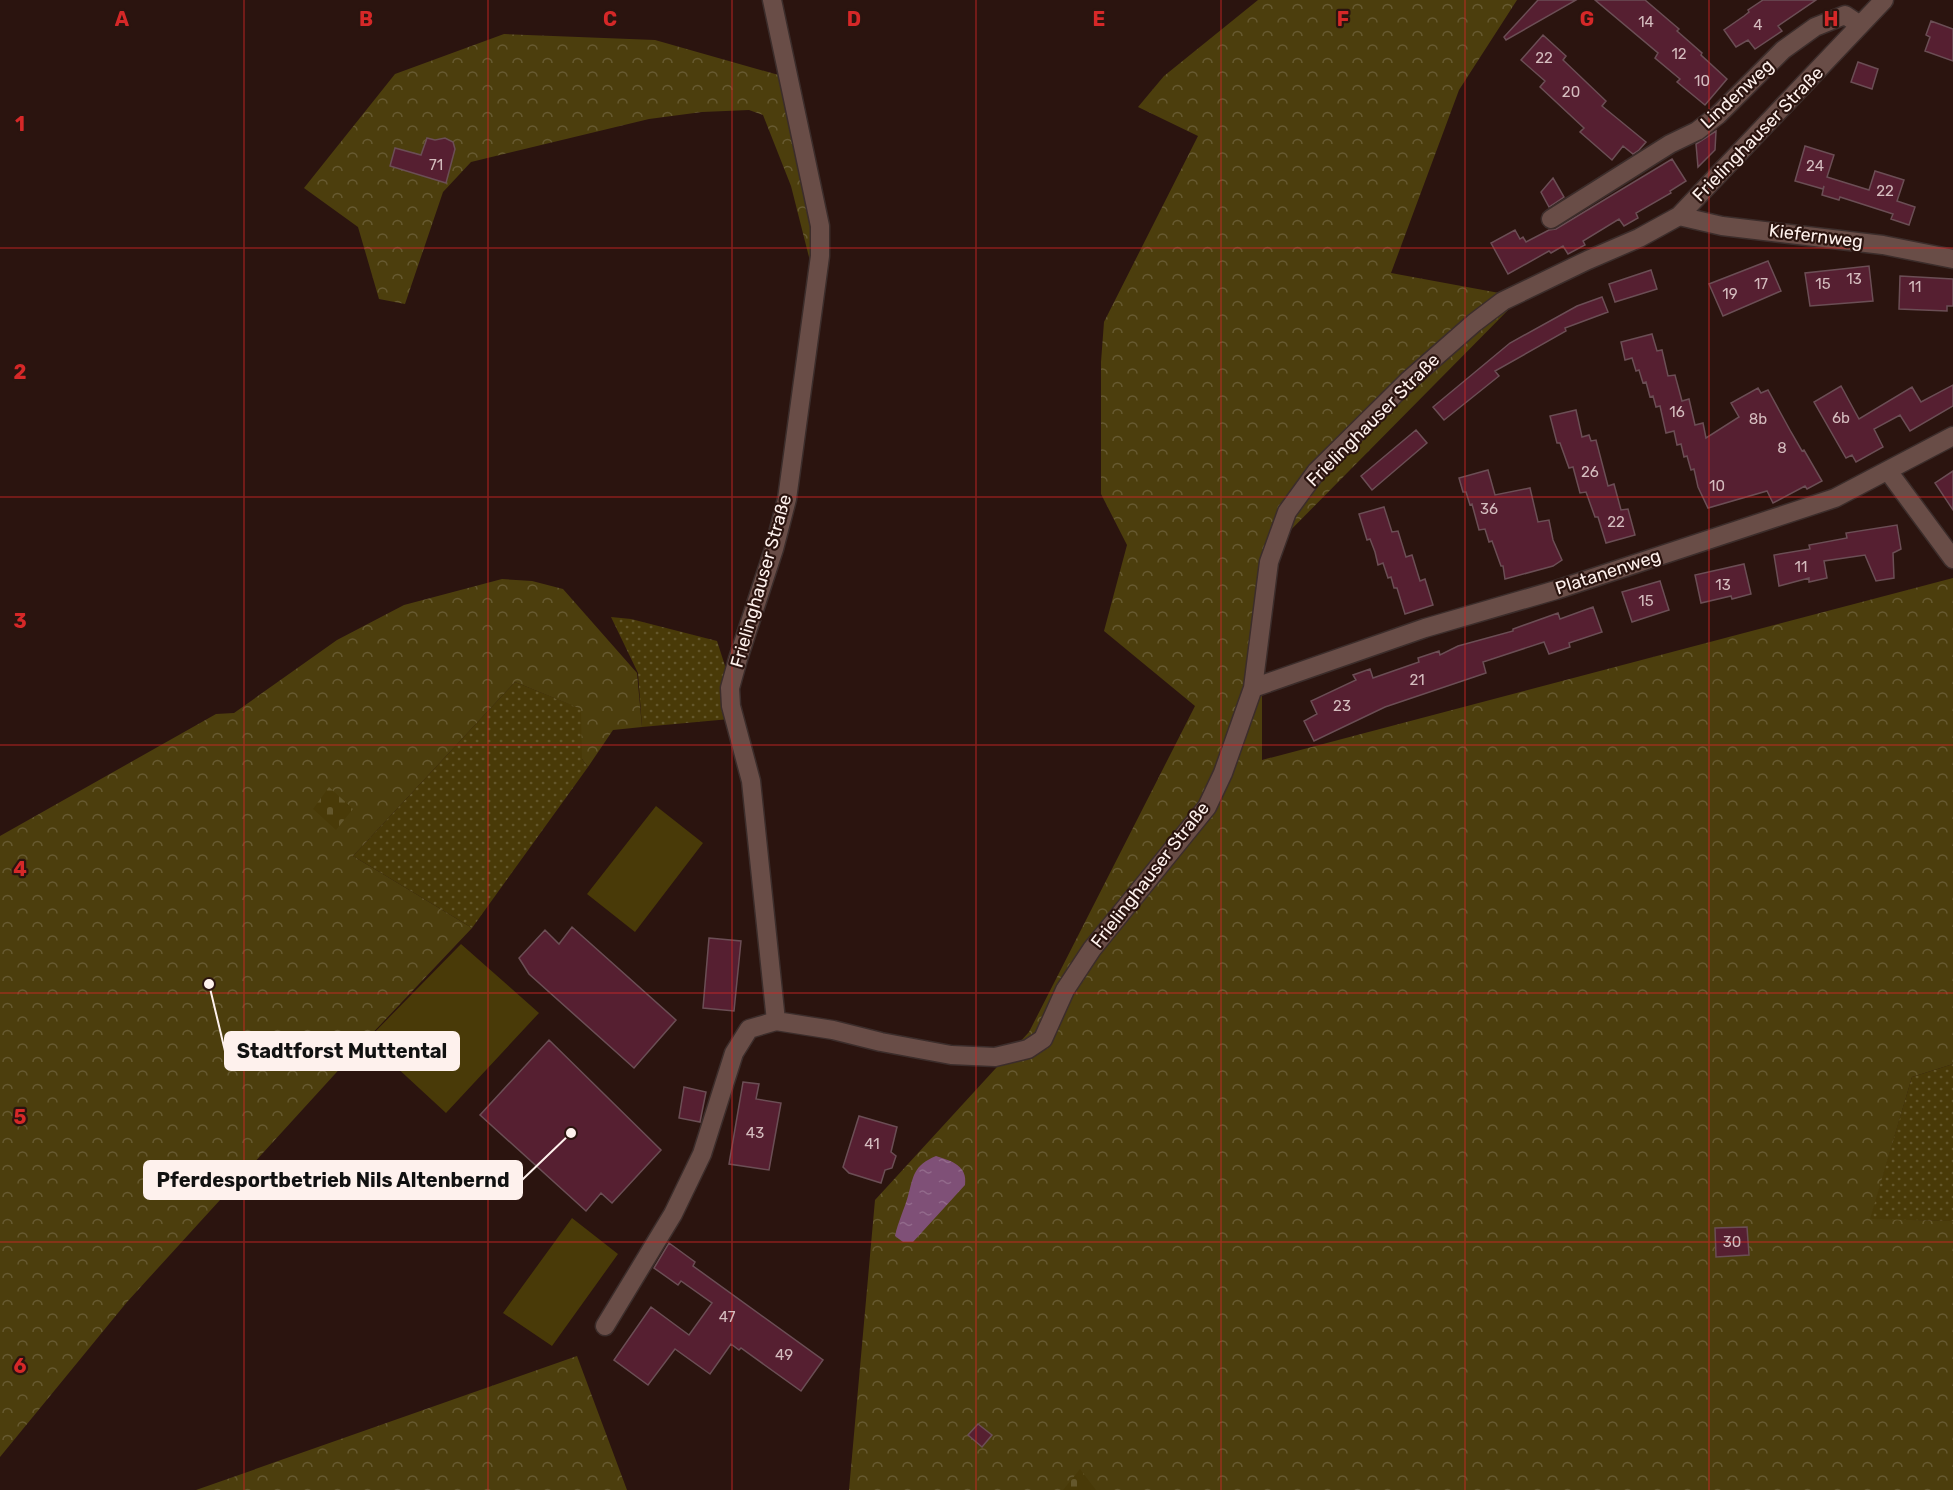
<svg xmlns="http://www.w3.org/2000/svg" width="1953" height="1490" font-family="Rubik,sans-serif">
	<defs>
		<pattern id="grass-dots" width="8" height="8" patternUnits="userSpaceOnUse" patternTransform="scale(1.5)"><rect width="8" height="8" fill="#493a08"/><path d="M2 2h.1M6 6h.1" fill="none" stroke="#64572c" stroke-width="1.8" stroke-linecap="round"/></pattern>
		<pattern id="forest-crowns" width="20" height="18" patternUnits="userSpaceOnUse" patternTransform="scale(1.5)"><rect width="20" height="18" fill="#4c3e0d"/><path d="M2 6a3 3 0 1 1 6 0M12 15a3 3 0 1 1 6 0" fill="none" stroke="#675a31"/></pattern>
		<pattern id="cemetery-stones" width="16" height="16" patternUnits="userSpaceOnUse" patternTransform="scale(1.5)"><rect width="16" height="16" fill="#493a08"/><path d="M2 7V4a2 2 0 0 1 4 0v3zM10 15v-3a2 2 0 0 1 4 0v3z" fill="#64572c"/></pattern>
		<pattern id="water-ripples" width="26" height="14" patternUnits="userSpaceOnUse" patternTransform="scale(1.5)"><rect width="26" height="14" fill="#7f5077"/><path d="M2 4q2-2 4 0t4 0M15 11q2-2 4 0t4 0" fill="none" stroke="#926a8b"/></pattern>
	</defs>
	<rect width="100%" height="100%" fill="#2b140f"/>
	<!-- grass -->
	<path fill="url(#grass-dots)" d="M611 617 631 619 717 641 727 672 730 719 642 727 638 673Z
		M515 682 582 709V759L588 767 472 928 353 856Z
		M1953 1064V1221L1869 1220 1912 1077Z"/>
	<!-- forest -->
	<path fill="url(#forest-crowns)" d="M1258 0H1517L1459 90 1391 273 1521 297 1262 559V760L1953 578V1064L1912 1077 1870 1219 1953 1221V1490H849L875 1200 1029 1032 1195 706 1104 631 1127 545 1101 494V362L1104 322 1198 136 1138 107 1164 76Z
		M504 34 655 40 782 76 811 213 814 246 811 265 791 186 763 115 749 110 702 112 649 119 471 162 443 192 405 304 379 299 358 227 304 188 395 74Z
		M502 579 532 581 563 589 637 673 642 727 613 730 588 767 582 759 581 709 515 682 353 856 472 928 366 1040 127 1302 0 1457V836L216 714 234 713 337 640 404 605Z
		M577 1356 627 1490H196Z"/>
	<!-- cemetery -->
	<path fill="url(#cemetery-stones)" d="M329 787 353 809 336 830 313 809Z
		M1080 1469 1096 1490H1063Z"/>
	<!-- park -->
	<path fill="#493a08" d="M656 806 703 843 635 932 587 894Z
		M461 944 539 1013 446 1113 367 1040Z
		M572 1218 618 1254 552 1346 503 1313Z"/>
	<!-- water -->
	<path fill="url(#water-ripples)" d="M936 1156C952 1161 968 1166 965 1185L913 1242H903L895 1236C898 1222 904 1210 908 1196 914 1175 913 1166 936 1156Z"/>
	<!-- building -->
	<path fill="#561f31" stroke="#6b4e55" stroke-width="1.5" d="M1538 0H1576L1506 40 1504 37Z
		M1595 0H1645L1679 29 1677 31 1702 53 1701 55 1727 79 1705 105 1677 82 1680 79 1655 58 1658 53Z
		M1763 0H1816L1778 26 1782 31 1755 49 1748 40 1736 47 1724 30 1744 16 1749 12 1748 10Z
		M1931 21 1953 29V61L1925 51 1930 37 1926 35Z
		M1543 35 1566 56 1563 60 1606 101 1602 106 1646 142 1639 150 1633 154 1623 146 1612 160 1580 132 1584 128 1540 87 1545 81 1521 60Z
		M1858 62 1878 69 1872 89 1851 82Z
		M1716 131 1715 150 1698 167 1696 144Z
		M427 138 435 140 445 138 453 142 455 149 446 183 390 166 395 148 421 155Z
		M1805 146 1834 155 1827 177 1869 190 1875 171 1904 180 1897 201 1915 207 1909 225 1891 219 1893 214 1840 197 1839 200 1822 195 1824 186 1823 189 1795 181Z
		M1672 159 1686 181 1670 191 1671 193 1636 213 1638 218 1624 226 1619 219 1583 241 1585 245 1568 254 1563 246 1551 253 1549 251 1508 274 1491 243 1515 230 1520 239 1523 237 1526 242 1549 230 1556 229Z
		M1553 178 1564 197 1549 207 1541 192Z
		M1768 261 1781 291 1723 316 1709 284Z
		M1869 266 1873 301 1810 306 1805 273Z
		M1651 270 1657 289 1615 302 1609 284Z
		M1900 276 1953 279V306H1947V311L1899 309Z
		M1602 297 1608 312 1565 328 1566 331 1495 371 1499 376 1444 420 1433 407 1510 343 1577 306Z
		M1652 334 1657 351 1662 350 1668 376 1675 375 1682 401 1689 399 1695 425 1703 423 1706 438 1739 417 1731 403 1758 388 1761 393 1768 390 1791 432 1802 451 1804 450 1822 481 1807 489 1805 486 1773 503 1767 491 1708 508 1698 487 1694 469 1691 470 1687 456 1684 457 1681 444 1677 445 1674 431 1666 433 1660 406 1656 407 1653 396 1650 397 1646 382 1643 383 1639 370 1636 371 1632 358 1625 360 1621 342Z
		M1953 385V406L1910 431 1900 415 1874 429 1883 447 1856 462 1852 455 1846 458 1814 402 1841 386 1859 419 1912 387 1921 402Z
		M1576 410 1582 437 1589 435 1591 441 1596 440 1608 486 1614 484 1621 510 1628 509 1635 535 1606 543 1598 517H1595L1586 492 1580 493 1573 467 1569 468 1560 443H1557L1550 416Z
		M1416 430 1427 443 1372 490 1361 476Z
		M1488 470 1495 495 1530 488 1538 522 1549 520 1553 540 1562 560 1553 566 1505 579 1503 566H1501L1492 541 1489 542 1485 529 1479 530 1472 504 1470 505 1466 492H1463L1459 478Z
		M1953 471V510L1935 483Z
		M1384 507 1392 532 1398 531 1406 557 1412 555 1420 581 1425 579 1433 605 1405 614 1397 588H1394L1391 577 1388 578 1383 563 1378 565 1375 552 1370 539 1367 540 1359 514Z
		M1897 525 1901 549 1893 553 1894 578 1876 581 1865 555 1824 561 1827 578 1809 582V578L1779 586 1774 555 1810 549 1809 545 1847 538 1846 533Z
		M1744 564 1751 594 1732 599 1731 596 1701 603 1695 575Z
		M1660 581 1669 610 1632 622 1622 592Z
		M1593 607 1602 632 1569 643 1570 647 1549 654 1544 642 1483 662 1486 673 1385 707 1314 741 1304 721 1317 714 1311 701 1356 680 1353 675 1370 669 1373 678 1419 662 1418 658 1439 651 1440 655 1458 646 1513 631V629L1558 613 1560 619Z
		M572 927 676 1020 634 1068 529 974 519 958 545 930 559 944Z
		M709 938 741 941 734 1011 703 1008Z
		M549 1040 661 1150 612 1203 601 1193 586 1211 480 1115Z
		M743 1082 759 1084 756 1099 781 1103 769 1170 729 1164Z
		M684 1087 706 1092 700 1122 679 1118Z
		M859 1116 897 1127 891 1152 896 1156 892 1168 885 1170 881 1183 849 1173 843 1167Z
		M1747 1227 1749 1255 1716 1257 1715 1228Z
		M669 1243 695 1262 693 1266 823 1360 801 1391 741 1348 739 1350 731 1344 710 1374 675 1349 648 1385 614 1360 651 1307 689 1335 712 1303 681 1281 678 1285 654 1268Z
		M978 1424 992 1435 982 1447 968 1435Z"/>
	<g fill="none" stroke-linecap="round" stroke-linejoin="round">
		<defs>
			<path id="street" d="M772 0 820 226V256L787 499 774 549 738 659 730 688 731 706 751 781 776 1021
				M1679 216 1722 226 1883 245 1953 259
				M1551 219 1670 144 1697 131 1718 115 1783 50 1815 27 1845 15 1860 25
				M1888 471 1953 559
				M1253 688 1425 628 1556 590 1835 498 1953 436
				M605 1326 673 1214 702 1154 734 1053 749 1029 776 1021 833 1030 881 1042 951 1055 995 1057 1028 1049 1043 1039 1065 990 1092 949 1207 807 1223 773 1253 688 1269 562 1287 512 1316 472 1409 380 1474 323 1503 301 1588 260 1639 238 1679 216 1884 0"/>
		</defs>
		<!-- street casing -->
		<use href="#street" stroke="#3c2d2b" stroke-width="21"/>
		<!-- street -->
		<use href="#street" stroke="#694d47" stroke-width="18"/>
	</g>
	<!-- grid -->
	<path fill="none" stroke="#d62828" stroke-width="1.5" stroke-opacity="0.55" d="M244 0V1490M488 0V1490M732 0V1490M976 0V1490M1221 0V1490M1465 0V1490M1709 0V1490M0 248H1953M0 497H1953M0 745H1953M0 993H1953M0 1242H1953"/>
	<g text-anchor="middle" stroke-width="4.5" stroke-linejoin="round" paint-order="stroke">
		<!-- number labels -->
		<g font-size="15" fill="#d4bcbe">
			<text x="1646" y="27">14</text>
			<text x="1758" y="30">4</text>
			<text x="1679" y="59">12</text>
			<text x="1544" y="63">22</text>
			<text x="1702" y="86">10</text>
			<text x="1571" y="97">20</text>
			<text x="436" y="170">71</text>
			<text x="1815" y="171">24</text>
			<text x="1885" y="196">22</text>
			<text x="1854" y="284">13</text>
			<text x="1761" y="289">17</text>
			<text x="1823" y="289">15</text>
			<text x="1915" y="292">11</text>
			<text x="1730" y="299">19</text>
			<text x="1677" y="417">16</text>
			<text x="1841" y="423">6b</text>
			<text x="1758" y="424">8b</text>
			<text x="1782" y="453">8</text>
			<text x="1590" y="477">26</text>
			<text x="1717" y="491">10</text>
			<text x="1489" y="514">36</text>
			<text x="1616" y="527">22</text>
			<text x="1801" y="572">11</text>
			<text x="1723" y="590">13</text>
			<text x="1646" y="606">15</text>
			<text x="1417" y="685">21</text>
			<text x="1342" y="711">23</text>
			<text x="755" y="1138">43</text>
			<text x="872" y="1149">41</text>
			<text x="1732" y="1247">30</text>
			<text x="727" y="1322">47</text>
			<text x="784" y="1360">49</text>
		</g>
		<!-- street labels -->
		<g font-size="18" fill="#fef1ed" stroke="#2b140f">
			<text transform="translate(1737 94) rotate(-43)" y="6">Lindenweg</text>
			<text transform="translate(1758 134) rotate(-46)" y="6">Frielinghauser Straße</text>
			<text transform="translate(1816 236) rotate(7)" y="6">Kiefernweg</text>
			<text transform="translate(1373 420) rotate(-45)" y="6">Frielinghauser Straße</text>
			<text transform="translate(1608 572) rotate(-18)" y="6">Platanenweg</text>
			<text transform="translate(761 581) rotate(-74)" y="6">Frielinghauser Straße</text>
			<text transform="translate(1150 875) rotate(-52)" y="6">Frielinghauser Straße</text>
		</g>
	</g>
	<g font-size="20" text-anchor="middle" font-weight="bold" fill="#d62828" stroke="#2b140f" stroke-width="4.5" stroke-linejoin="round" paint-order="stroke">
		<text x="122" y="26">A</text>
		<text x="366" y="26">B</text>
		<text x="610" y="26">C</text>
		<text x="854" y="26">D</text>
		<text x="1099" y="26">E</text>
		<text x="1343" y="26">F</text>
		<text x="1587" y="26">G</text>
		<text x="1831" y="26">H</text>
		<text x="20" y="131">1</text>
		<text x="20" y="379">2</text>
		<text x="20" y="628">3</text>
		<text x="20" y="876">4</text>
		<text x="20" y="1124">5</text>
		<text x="20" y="1373">6</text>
	</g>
	<!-- callouts -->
	<path fill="none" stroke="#fef1ed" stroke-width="2" d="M209 984L225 1051M571 1133L522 1180"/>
	<g fill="#fef1ed" stroke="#2b140f" stroke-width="2">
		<circle cx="209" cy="984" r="6"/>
		<circle cx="571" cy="1133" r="6"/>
	</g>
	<g fill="#fef1ed" stroke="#fef1ed" stroke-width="2">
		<rect x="225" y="1032" width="234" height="38" rx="6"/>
		<rect x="144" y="1161" width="378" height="38" rx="6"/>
	</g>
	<g font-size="20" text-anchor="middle" font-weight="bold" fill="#111">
		<text x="342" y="1058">Stadtforst Muttental</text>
		<text x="333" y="1187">Pferdesportbetrieb Nils Altenbernd</text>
	</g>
</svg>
